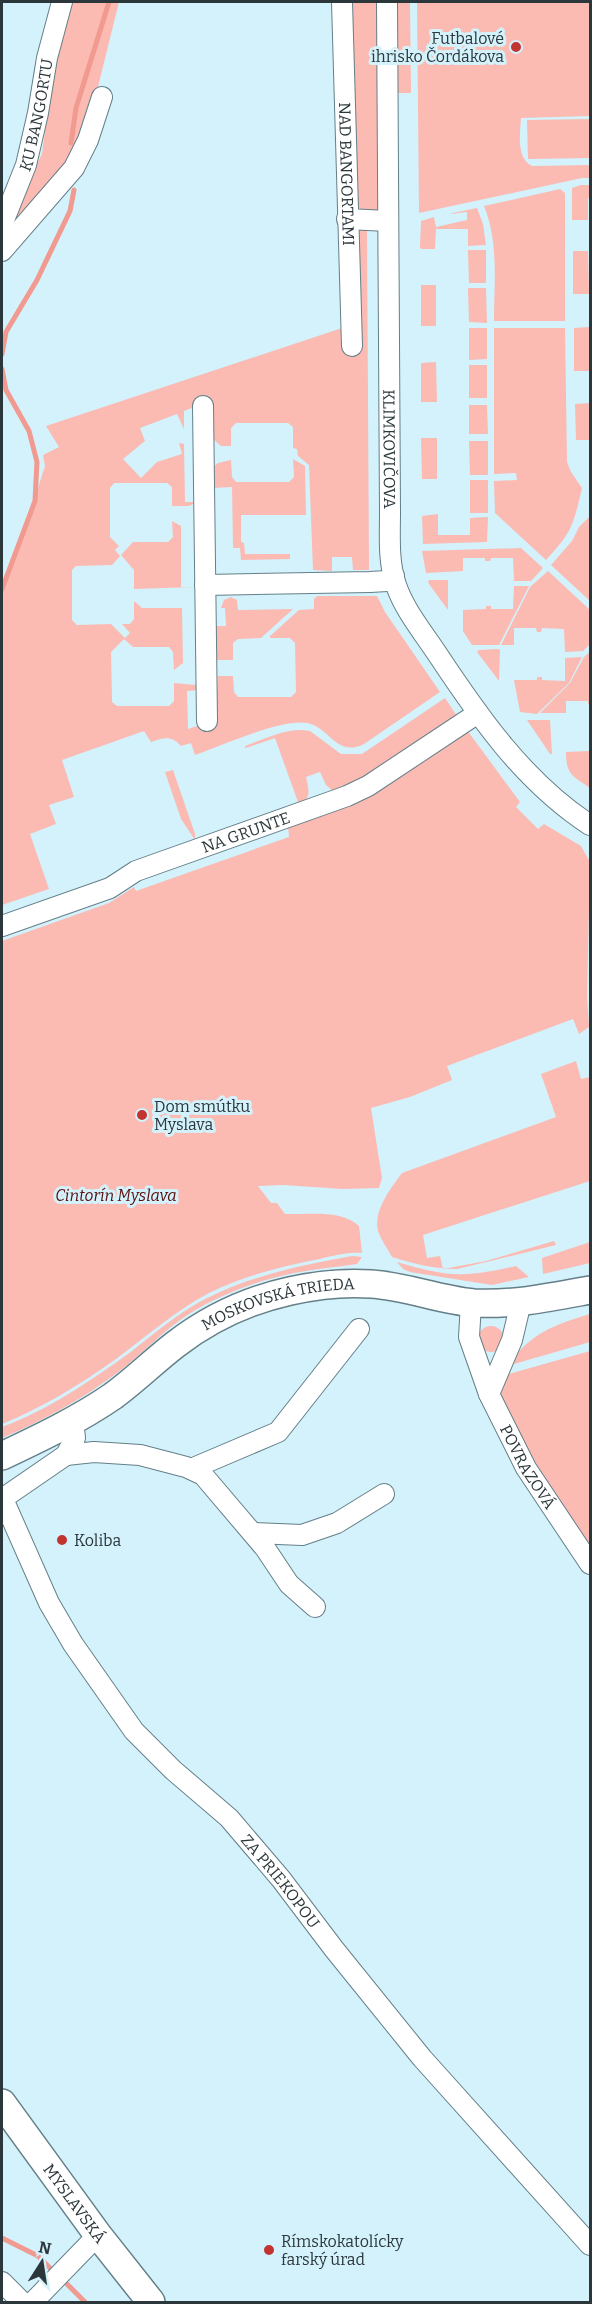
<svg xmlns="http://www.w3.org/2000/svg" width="592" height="2304" font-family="Bitter,serif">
	<rect width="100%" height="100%" fill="#d4f2fc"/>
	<!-- green -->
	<path fill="#fbbab2" d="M70 2H119L91 115 78 149 2 246V234L42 154 46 123V96Z
		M350 2H377L378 215 362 210 356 205Z
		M396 2H410L411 93H397Z
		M417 2H590V116L521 118C520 134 516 158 532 166L590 165V178H582L419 213Z
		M590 119V158L528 159 527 120Z
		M581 185H590V198H588V220H572V188Z
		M560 189 565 193V321H494C494 283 499 243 484 206Z
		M477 208 483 224 486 245 468 246V229H436L435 249H422L420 248 421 221 434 217 436 227 467 220V212L448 214Z
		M357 227 367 228 369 570H353L352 557H332V571L313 570 309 465 298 456 297 449 293 448V427L288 423H236L231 428V446H221L212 438 211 401 184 411V429L177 414 140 428 145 441 123 459 141 478 157 462 182 454 179 443 184 444 185 502H197L189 506H172V487L167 483H114L110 488V537L119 546 115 550 120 556 112 565 76 566 72 570V620L77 625 111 624 125 638 130 633 122 624H130L134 619V601L142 608H182L183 663 174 670 173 652 169 647H133L124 639 111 652 112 702 117 706H169L174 701V683L196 685 199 690 187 691 188 729 215 720 218 676H233L234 692 238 697H291L296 692 295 643 290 638H270V636L299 610 314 609V599L317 596H377L385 612 440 692 364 744C336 758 330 727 307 723 282 718 221 746 195 755L191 743 181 746C171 735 164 738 151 742L144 731 62 760 74 797 49 805 56 824 30 834 49 889 2 905V583L38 488 45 466 43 455 59 447 46 426 339 329 344 328 345 353H355Z
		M468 250H486V283H469Z
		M573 251H588L589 294H573Z
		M421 285H436V326H421Z
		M468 288H486L487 323 469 322Z
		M589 327 590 371H574V328Z
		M469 328H487V359L469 360Z
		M494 328H565L567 462 571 472 582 488C573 526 572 532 546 560L495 513 494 481 517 480 516 473 494 474Z
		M436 362 437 402H421V363Z
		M469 365H487V398H469Z
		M590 403V440H576L575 404Z
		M469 405H487L488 434H469Z
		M421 438H437V479H422Z
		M469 441H488V475H470Z
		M293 459 305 466 306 515H241V542L244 543 245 554H290V559L241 560 240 548H233L232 487 212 488V468L218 463 231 460 232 477 236 482H289L294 477Z
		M470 480H488V513H470Z
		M438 514V535H470V518L488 517 487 542 423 544 422 516Z
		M590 516V601L551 565 572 541 579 527Z
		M172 521 181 526V587H194L134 589V570L121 555 133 542H168L173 537Z
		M521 548 543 568 531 581H514L513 558H491L490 561H485V558H463V571L426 573 422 551Z
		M548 571 590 610V644L583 651 565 652 564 629 542 628 541 632H537L536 628H514V645H501L530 587Z
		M430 580H448V610L429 584 428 581Z
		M514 586H529L499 645H472L463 631V610L486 609V606H491V609H513Z
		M231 597 237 600 238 610 293 609 261 638 238 639 233 643V660H218L216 659 214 626H226L225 608H221L224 600Z
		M498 649 500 650 499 681 477 652 479 650Z
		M590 652V704H588V701H566V713H540L570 683 584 657Z
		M582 657 569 683 537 714 520 712 514 680H537V677H542V680L565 681V658Z
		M445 698 457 716 373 775 333 791 326 785 320 772 306 777C312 800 308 802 286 808L298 802 275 738 249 747 245 748V746C265 739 289 726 310 731L341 754H362Z
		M527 720H550L552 754H550Z
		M467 730 520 802 516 807 538 829 544 824 581 846 590 862 587 996 589 1027 579 1034 573 1019 447 1066 452 1080 410 1097 371 1108 382 1178 379 1188 343 1189 283 1185 258 1186 271 1203H277L285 1214C309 1215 341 1209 359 1226L362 1253C345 1251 326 1258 309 1261 275 1268 239 1278 209 1293 175 1311 147 1336 116 1359 81 1384 42 1408 2 1424V941L109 903 134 887 136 891 289 837 288 825Z
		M589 748H590V788C573 776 566 775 566 752L589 751Z
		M173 770 195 834V840L181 819 165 772Z
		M576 1061 581 1079 590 1077V1181L423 1235 427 1258 440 1256 443 1269 486 1261 554 1241 556 1245 457 1269C434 1269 414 1264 392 1257 388 1249 381 1240 378 1231 373 1211 391 1188 402 1173L556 1117 541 1074Z
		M590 1242V1263L543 1274 542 1258Z
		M352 1256 362 1257 357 1264C336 1267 315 1269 294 1273 259 1280 222 1294 192 1312 164 1329 143 1354 117 1373 81 1400 42 1421 2 1438V1427C48 1410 92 1380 132 1351 151 1336 170 1320 191 1307 240 1278 296 1266 352 1256Z
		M397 1262C448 1277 463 1278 516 1266L529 1277 492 1285 410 1272 403 1269Z
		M590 1314V1342L507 1366C531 1333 553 1325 590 1314Z
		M478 1339a13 13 0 1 1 26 0a13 13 0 1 1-26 0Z
		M590 1351V1547C563 1506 512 1441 500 1394 498 1388 501 1382 502 1376Z"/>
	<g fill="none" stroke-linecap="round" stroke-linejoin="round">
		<!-- stream -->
		<path stroke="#f09a90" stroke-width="5" d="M71 143 76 108 109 2
			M2 354 6 332 37 280 70 211 74 190
			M2 369 6 390 29 431 37 462 35 501 2 589
			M2 2238 38 2256 55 2273
			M62 2279 85 2302"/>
		<defs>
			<g id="street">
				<path id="s1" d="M342 2 352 346"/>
				<path id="s2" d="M387 2 390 512C390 536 388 561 396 585 404 609 422 631 436 652 479 717 524 782 590 825"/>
				<path d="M347 219 388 221"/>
				<path id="s3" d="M2 225 26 165 38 113 47 58 62 2"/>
				<path d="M2 251 74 168 88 140 102 97"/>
				<path d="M203 406 207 721"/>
				<path d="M205 585 370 582 387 581 394 576"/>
				<path id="s4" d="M2 926 110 888 136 871 347 796 368 786 478 713"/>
				<path id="s5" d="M471 1303 469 1337 489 1394 526 1468 590 1564"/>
				<path d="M489 1394 512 1340 521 1302"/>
				<path d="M66 1455 94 1452 140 1455 186 1467 203 1475 265 1548 289 1584 315 1607"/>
				<path d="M191 1469 278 1432 359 1329"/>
				<path d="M2 1499 66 1455 75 1438 73 1420"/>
				<path id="s6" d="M3 1499 49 1603 73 1644 134 1731 173 1770 229 1818 281 1879 334 1949 422 2058 590 2245"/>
				<path d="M253 1533 302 1535 337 1523 384 1494"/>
				<path d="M2 2282 22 2302"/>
				<path d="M33 2302 98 2235"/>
			</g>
			<g id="secondary">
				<path id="s7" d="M2 1456C40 1438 78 1420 113 1396 135 1380 155 1360 176 1344 210 1318 249 1300 290 1291 317 1285 344 1282 371 1284 406 1286 439 1300 474 1303 514 1305 552 1297 590 1290"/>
				<path id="s8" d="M2 2103 98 2235 151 2302"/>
			</g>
		</defs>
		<!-- street casing -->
		<use href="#street" stroke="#647f88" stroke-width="22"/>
		<!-- secondary casing -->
		<use href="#secondary" stroke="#647f88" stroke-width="30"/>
		<!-- street -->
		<use href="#street" stroke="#fff" stroke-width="20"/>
		<!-- secondary -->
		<use href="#secondary" stroke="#fff" stroke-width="27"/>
	</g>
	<!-- markers -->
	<g fill="#c2342f" stroke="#d4f2fc" stroke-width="2">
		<circle cx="516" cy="47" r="6"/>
		<circle cx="142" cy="1115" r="6"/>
		<circle cx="62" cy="1540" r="6"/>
		<circle cx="269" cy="2250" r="6"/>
	</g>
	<g text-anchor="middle" stroke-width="6" stroke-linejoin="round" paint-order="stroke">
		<!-- poi labels -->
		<g font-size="16" fill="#2b373b" stroke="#d4f2fc" text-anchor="start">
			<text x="504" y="44" text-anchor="end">Futbalové<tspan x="504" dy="18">ihrisko Čordákova</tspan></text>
			<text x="154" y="1112">Dom smútku<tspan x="154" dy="18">Myslava</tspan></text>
			<text x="74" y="1546">Koliba</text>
			<text x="281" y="2247">Rímskokatolícky<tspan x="281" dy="18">farský úrad</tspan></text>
		</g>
		<!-- street labels -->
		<g font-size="16" fill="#2b373b" stroke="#d4f2fc">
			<text dy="6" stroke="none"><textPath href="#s3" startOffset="116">KU BANGORTU</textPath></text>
			<text dy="6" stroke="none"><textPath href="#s1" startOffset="172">NAD BANGORTAMI</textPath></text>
			<text dy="6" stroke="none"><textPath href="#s2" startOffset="447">KLIMKOVIČOVA</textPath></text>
			<text dy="6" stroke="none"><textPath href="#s4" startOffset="262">NA GRUNTE</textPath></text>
			<text dy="6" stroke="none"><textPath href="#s7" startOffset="320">MOSKOVSKÁ TRIEDA</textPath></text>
			<text dy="6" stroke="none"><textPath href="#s5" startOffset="177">POVRAZOVÁ</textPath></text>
			<text dy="6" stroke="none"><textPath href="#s6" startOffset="478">ZA PRIEKOPOU</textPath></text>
			<text dy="6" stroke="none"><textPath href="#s8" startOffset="124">MYSLAVSKÁ</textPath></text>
		</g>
		<!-- park labels -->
		<g font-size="16" font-style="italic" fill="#5a0f0d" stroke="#d4f2fc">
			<text x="116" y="1201">Cintorín Myslava</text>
		</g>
	</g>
	<!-- border -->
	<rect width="592" height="2304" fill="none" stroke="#2b373b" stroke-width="6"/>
	<!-- north arrow -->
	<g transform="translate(42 2262) rotate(12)" stroke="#d4f2fc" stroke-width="4.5" paint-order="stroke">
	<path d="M0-4.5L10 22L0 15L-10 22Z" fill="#2b373b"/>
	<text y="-9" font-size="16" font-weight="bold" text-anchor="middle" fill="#2b373b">N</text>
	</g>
</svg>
